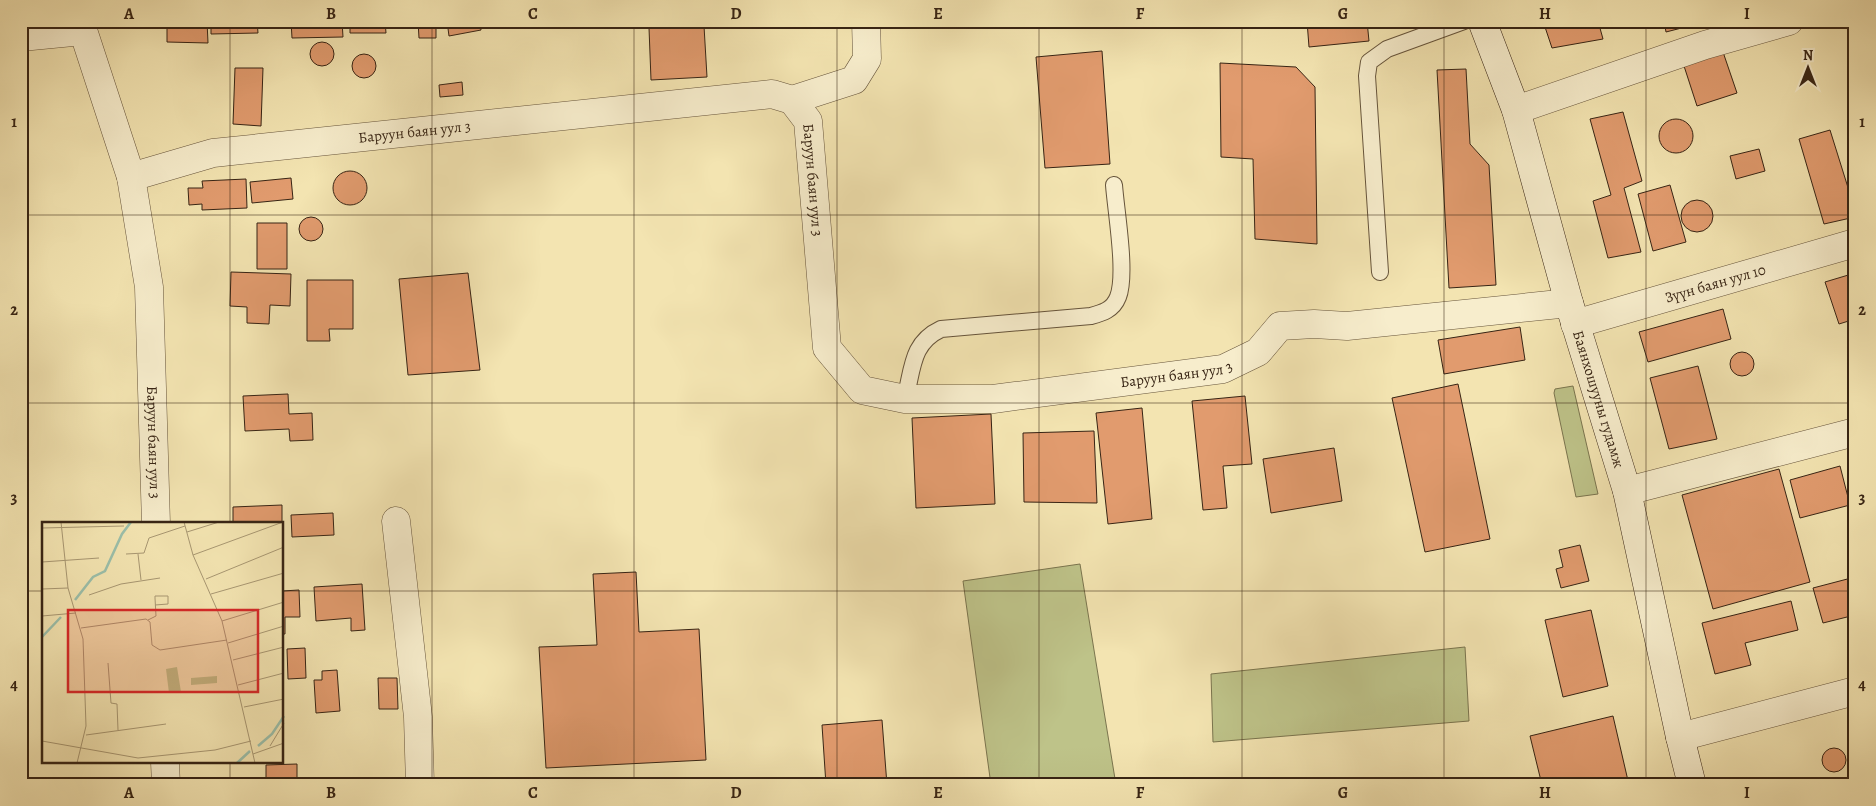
<svg xmlns="http://www.w3.org/2000/svg" width="1876" height="806" font-family="Alegreya,serif">
	<rect width="100%" height="100%" fill="#f3e4b1"/>
	<filter id="stains"><feTurbulence type="fractalNoise" baseFrequency=".004" numOctaves="4"/><feColorMatrix values="0 0 0 0 .2 0 0 0 0 .09 0 0 0 0 .02 0 0 0 .5 -.17"/></filter>
	<radialGradient id="worn" r=".72"><stop offset=".6" stop-color="#630" stop-opacity="0"/><stop offset="1" stop-color="#630" stop-opacity=".3"/></radialGradient>
	<!-- green -->
	<path fill="#bec389" stroke="#7a744e" d="M1573 386 1598 494 1576 497 1554 393 1555 389Z
		M1080 564 1116 785H991L963 581Z
		M1465 647 1469 721 1213 742 1211 674Z"/>
	<!-- building -->
	<path fill="#e19b6e" stroke="#372414" d="M167 21H207L208 43 167 42Z
		M211 21H257L258 33 211 34Z
		M291 21H342L343 37 292 38Z
		M350 21H385L386 33H350Z
		M418 21H436V38H419Z
		M447 21H480L481 30 449 36Z
		M493 21H546L547 23 493 27Z
		M1150 21H1183L1150 25Z
		M1307 21H1367L1369 41 1309 47Z
		M1543 21H1598L1603 39 1552 48Z
		M1664 21H1696L1697 24 1666 32Z
		M704 26 707 77 651 80 649 28Z
		M310 54a12 12 0 1 1 24 0a12 12 0 1 1-24 0Z
		M1102 51 1110 164 1045 168 1036 57Z
		M1723 52 1737 93 1697 106 1684 66Z
		M352 66a12 12 0 1 1 24 0a12 12 0 1 1-24 0Z
		M1220 63 1296 67 1315 87 1317 244 1255 239 1253 159 1221 157Z
		M235 68H263L261 126 233 124Z
		M1466 69 1470 144 1489 165 1496 285 1449 288 1437 70Z
		M462 82 463 95 440 97 439 85Z
		M1623 112 1642 181 1624 188 1641 252 1608 258 1593 201 1611 195 1590 119Z
		M1659 136a17 17 0 1 1 34 0a17 17 0 1 1-34 0Z
		M1830 130 1855 210V217L1824 224 1799 139Z
		M1759 149 1765 171 1736 179 1730 156Z
		M333 188a17 17 0 1 1 34 0a17 17 0 1 1-34 0Z
		M291 178 293 199 252 203 250 182Z
		M246 179 247 208 202 210V204L189 205 188 188H203L202 181Z
		M1670 185 1686 242 1653 251 1638 194Z
		M1681 216a16 16 0 1 1 32 0a16 16 0 1 1-32 0Z
		M299 229a12 12 0 1 1 24 0a12 12 0 1 1-24 0Z
		M257 223H287V269H257Z
		M231 272 291 274 290 306 270 305 269 324 247 323V307L230 306Z
		M468 273 480 370 408 375 399 279Z
		M1855 273V319L1839 324 1825 282Z
		M307 280H353V329H329L330 341H307Z
		M1723 309 1731 339 1648 362 1639 332Z
		M1520 327 1525 360 1444 374 1438 340Z
		M1730 364a12 12 0 1 1 24 0a12 12 0 1 1-24 0Z
		M1698 366 1717 439 1669 449 1650 378Z
		M1458 384 1490 539 1425 552 1392 398Z
		M288 394 289 414 312 413 313 440 290 441 289 429 245 431 243 396Z
		M1245 396 1252 464 1223 466 1227 508 1203 510 1192 401Z
		M1142 408 1152 519 1108 524 1096 413Z
		M991 414 995 504 916 508 912 418Z
		M1094 431 1097 503 1024 502 1023 433Z
		M1334 448 1342 501 1271 513 1263 459Z
		M1840 466 1850 505 1800 518 1790 480Z
		M1779 469 1810 582 1713 609 1682 495Z
		M282 505V524H233V507Z
		M333 513 334 535 292 537 291 515Z
		M1580 545 1589 581 1561 588 1556 569 1563 567 1559 550Z
		M636 572 639 632 699 629 706 760 546 768 539 647 597 645 593 574Z
		M1855 577V615L1823 623 1813 588Z
		M362 584 365 630 351 631V618L316 621 314 587Z
		M299 590 300 617H285V634H282V591Z
		M1791 601 1798 630 1745 643 1751 665 1715 674 1702 623Z
		M1591 610 1608 686 1563 697 1545 620Z
		M305 648 306 678 288 679 287 649Z
		M337 670 340 711 316 713 314 680H322V671Z
		M378 678H397L398 709H379Z
		M1613 716 1629 785H1542L1530 736Z
		M882 720 887 785H826L822 725Z
		M1822 760a12 12 0 1 1 24 0a12 12 0 1 1-24 0Z
		M297 764V785H266V765Z"/>
	<g fill="none" stroke-linecap="round" stroke-linejoin="round">
		<defs>
			<path id="lane" d="M1380 272 1367 76 1369 62 1387 49 1464 21
				M905 399C913 369 911 343 941 329L1091 316C1102 313 1113 310 1118 297 1127 274 1116 212 1114 185"/>
			<g id="street">
				<path id="s1" d="M80 21 131 177 149 287 156 524"/>
				<path d="M21 37 83 31"/>
				<path d="M792 100 854 80 867 59 866 21"/>
				<path d="M1516 110 1705 45 1789 21"/>
				<path id="s2" d="M131 177 213 153 772 94 792 100 808 121 827 348 862 390 905 399H993L1223 369 1258 352 1280 326 1314 324 1347 326 1569 303"/>
				<path id="s3" d="M1575 324 1855 243"/>
				<path d="M1627 491 1855 432"/>
				<path d="M396 521 418 717 420 785"/>
				<path d="M1680 737 1855 691"/>
				<path d="M165 762 166 785"/>
			</g>
			<g id="secondary">
				<path id="s4" d="M1482 21 1516 110 1569 303 1627 491 1680 737 1692 785"/>
			</g>
		</defs>
		<!-- lane casing -->
		<use href="#lane" stroke="#66543b" stroke-width="18"/>
		<!-- street casing -->
		<use href="#street" stroke="#66543b" stroke-width="29"/>
		<!-- secondary casing -->
		<use href="#secondary" stroke="#372414" stroke-width="29"/>
		<!-- lane -->
		<use href="#lane" stroke="#f7edcc" stroke-width="16"/>
		<!-- street -->
		<use href="#street" stroke="#f7edcc" stroke-width="28"/>
		<!-- secondary -->
		<use href="#secondary" stroke="#f7edcc" stroke-width="28"/>
	</g>
	<!-- grid -->
	<path fill="none" stroke="#372414" stroke-width="1" stroke-opacity="0.55" d="M230 21V524M432 21V785M634 21V785M837 21V785M1039 21V785M1242 21V785M1444 21V785M1646 21V785M21 215H1855M21 403H1855M21 591H44M282 591H1855M230 762V785"/>
	<g text-anchor="middle" stroke-width="4" stroke-linejoin="round" paint-order="stroke">
		<!-- street labels -->
		<g font-size="15" fill="#372414" stroke="#f7edcc">
			<text dy="5" stroke="none"><textPath href="#s2" startOffset="288">Баруун баян уул 3</textPath></text>
			<text dy="5" stroke="none"><textPath href="#s2" startOffset="754">Баруун баян уул 3</textPath></text>
			<text dy="5" stroke="none"><textPath href="#s3" startOffset="146">Зүүн баян уул 10</textPath></text>
			<text dy="5" stroke="none"><textPath href="#s2" startOffset="1294">Баруун баян уул 3</textPath></text>
			<text dy="5" stroke="none"><textPath href="#s4" startOffset="396">Баянхошууны гудамж</textPath></text>
			<text dy="5" stroke="none"><textPath href="#s1" startOffset="431">Баруун баян уул 3</textPath></text>
		</g>
	</g>
	<!-- overview -->
	<g transform="translate(42 522)">
		<rect width="241" height="241" fill="#f3e4b1"/>
		<path d="M135 145 139 170 127 171 124 147ZM175 154V161L149 163V156Z" fill="#bec389"/>
		<path fill="none" stroke="#9bbfaa" stroke-width="2.5" d="M33 78 51 55 63 49 80 12 89 0M0 115 19 95M216 224 230 212 242 194M195 241 208 229"/>
		<path fill="none" stroke="#a89772" stroke-width="1" d="M19 0 26 66 41 117 44 204 35 241M142 0 151 33 180 99 213 241M0 6 82 4M145 10 177 0M84 32 102 31 107 16 143 4M96 32 99 58M151 33 241 0M0 40 57 36M164 57 242 25M0 67 26 66M169 72 242 51M47 73 79 62 118 56M0 94 34 91M106 98 114 94 113 76V74H126V82L113 83M180 99 242 80M39 106 104 97 108 100 110 123 118 128 185 118M186 121 242 104M191 138 242 125M66 141 69 181 75 182 76 208M196 163 242 151M202 185 242 177M44 213 124 202M0 219 96 236 173 228 209 219M228 224 242 201M211 232 242 221"/>
		<path fill="#d62828" fill-opacity="0.15" stroke="#d62828" stroke-width="2.5" d="M26 88H216V170H26Z"/>
		<rect width="241" height="241" fill="none" stroke="#372414" stroke-width="2.5"/>
	</g>
	<!-- margin -->
	<rect width="1876" height="806" fill="none" stroke="#f3e4b1" stroke-width="55"/>
	<!-- north arrow -->
	<g transform="translate(1808 68)" stroke="#f7edcc" stroke-width="4" paint-order="stroke">
	<path d="M0-4L9 19L0 12L-9 19Z" fill="#372414"/>
	<text y="-8" font-size="14" font-weight="bold" text-anchor="middle" fill="#372414">N</text>
	</g>
	<rect x="28" y="28" width="1820" height="750" fill="none" stroke="#372414" stroke-width="2"/>
	<g font-size="16" text-anchor="middle" font-weight="bold" fill="#372414">
		<text x="129" y="19">A</text>
		<text x="331" y="19">B</text>
		<text x="533" y="19">C</text>
		<text x="736" y="19">D</text>
		<text x="938" y="19">E</text>
		<text x="1140" y="19">F</text>
		<text x="1343" y="19">G</text>
		<text x="1545" y="19">H</text>
		<text x="1747" y="19">I</text>
		<text x="14" y="127">1</text>
		<text x="1862" y="127">1</text>
		<text x="14" y="315">2</text>
		<text x="1862" y="315">2</text>
		<text x="14" y="503">3</text>
		<text x="1862" y="503">3</text>
		<text x="14" y="690">4</text>
		<text x="1862" y="690">4</text>
		<text x="129" y="798">A</text>
		<text x="331" y="798">B</text>
		<text x="533" y="798">C</text>
		<text x="736" y="798">D</text>
		<text x="938" y="798">E</text>
		<text x="1140" y="798">F</text>
		<text x="1343" y="798">G</text>
		<text x="1545" y="798">H</text>
		<text x="1747" y="798">I</text>
	</g>
	<rect width="100%" height="100%" filter="url(#stains)"/>
	<rect width="100%" height="100%" fill="url(#worn)"/>
</svg>
